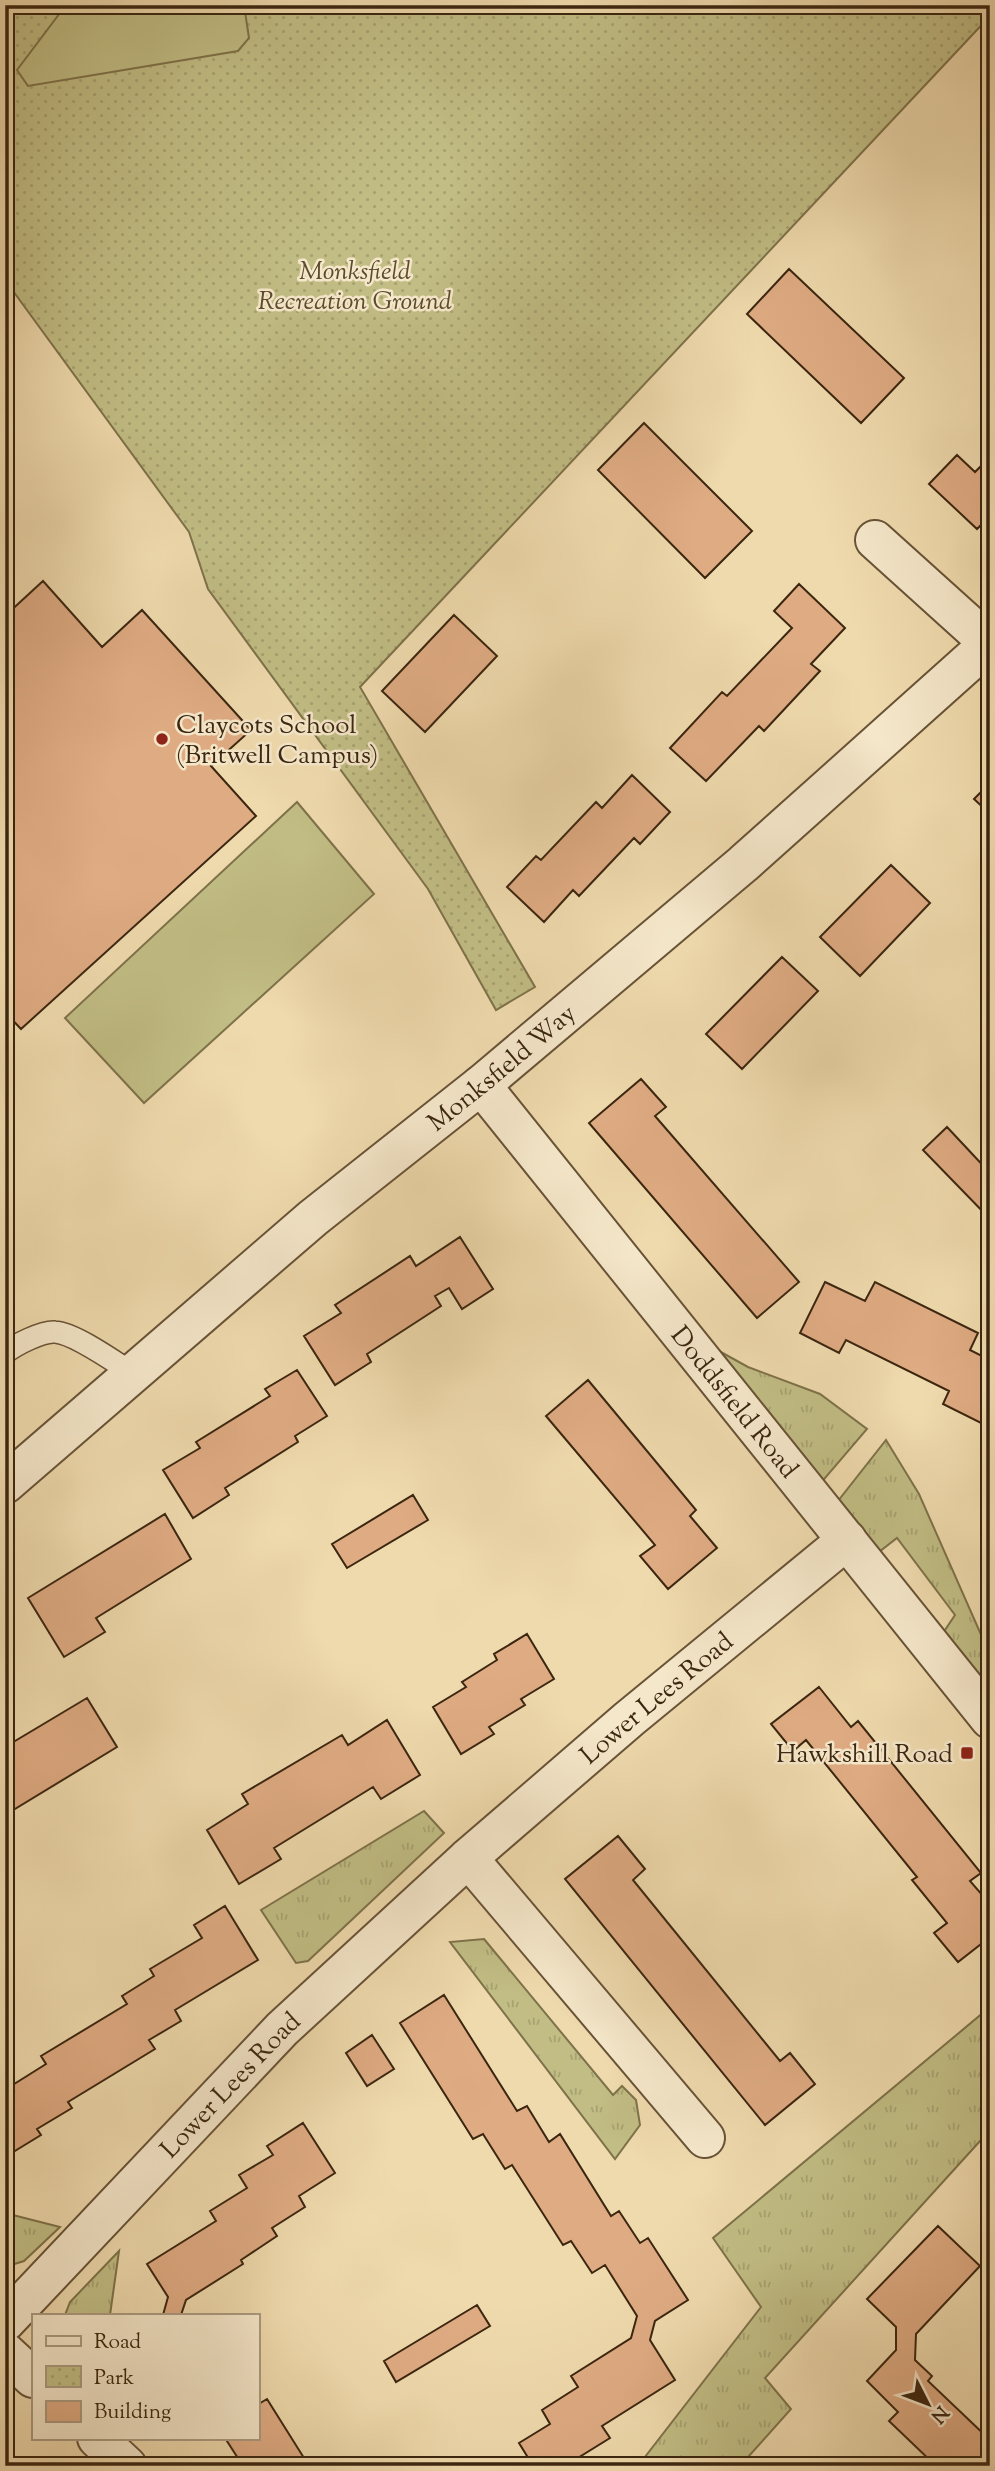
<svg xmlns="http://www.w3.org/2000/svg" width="995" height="2471" font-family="'Sorts Mill Goudy',serif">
	<defs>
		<pattern id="grass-tufts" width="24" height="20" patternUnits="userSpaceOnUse" patternTransform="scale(1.75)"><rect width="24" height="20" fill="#c1bd84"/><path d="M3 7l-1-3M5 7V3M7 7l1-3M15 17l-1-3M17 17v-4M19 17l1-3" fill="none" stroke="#a7a271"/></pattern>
		<pattern id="park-dots" width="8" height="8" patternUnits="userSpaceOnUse" patternTransform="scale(1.75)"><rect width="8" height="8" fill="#c1bd84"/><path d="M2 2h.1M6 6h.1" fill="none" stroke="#a7a271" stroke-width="1.8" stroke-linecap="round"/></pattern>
	</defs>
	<rect width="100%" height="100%" fill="#efdaad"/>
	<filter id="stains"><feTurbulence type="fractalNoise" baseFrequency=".00286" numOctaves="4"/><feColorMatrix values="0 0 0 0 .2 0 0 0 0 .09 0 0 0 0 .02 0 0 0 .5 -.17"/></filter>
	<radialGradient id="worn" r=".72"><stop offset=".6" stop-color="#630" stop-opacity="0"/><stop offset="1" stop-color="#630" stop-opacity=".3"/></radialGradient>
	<!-- grass -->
	<path fill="url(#grass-tufts)" stroke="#7e724a" stroke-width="2" d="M710 1346 748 1367 820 1394 867 1429 814 1491Z
		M886 1440 919 1494 990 1655V1707L935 1645 955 1615 897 1538 866 1562 827 1515Z
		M424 1811 444 1833 308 1961 296 1963 261 1910Z
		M484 1939 613 2095 622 2086 636 2100 640 2125 615 2159 450 1942Z
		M990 2007V2130L765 2378 791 2409 740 2466H638L761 2307 713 2238Z
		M5 2213 60 2227 24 2261 5 2267Z
		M119 2251 110 2315H65L70 2302Z"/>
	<!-- park -->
	<path fill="url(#park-dots)" stroke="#7e724a" stroke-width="2" d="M5 5H990V16L360 687 535 987 496 1010 428 889 208 589 189 532 5 280Z"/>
	<!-- garden -->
	<path fill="#c1bd84" stroke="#7e724a" stroke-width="2" d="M66 5H244L249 38 238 51 28 86 17 70Z
		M297 802 374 894 144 1103 65 1018Z"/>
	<!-- building -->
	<path fill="#dfab83" stroke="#3b2610" stroke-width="2" d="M789 269 904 378 861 423 747 314Z
		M644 423 752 531 705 578 598 470Z
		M957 455 975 472 990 457V516L977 529 929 484Z
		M43 581 102 647 142 610 251 730 211 766 256 816 21 1029 5 1012V616Z
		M799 584 845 628 811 664 820 671 764 731 759 726 706 781 670 748 722 692 727 696 792 628 774 611Z
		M454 615 497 656 425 732 382 691Z
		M632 775 670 812 640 844 634 838 579 896 573 890 544 922 507 887 536 856 541 860 596 802 602 808Z
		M990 783V814L974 799Z
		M891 865 930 903 860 976 820 937Z
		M782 957 818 991 742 1069 706 1034Z
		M641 1079 666 1107 655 1116 799 1282 757 1318 589 1123Z
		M947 1127 990 1173V1219L923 1150Z
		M460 1237 493 1289 462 1309 449 1288 435 1296 441 1306 367 1354 371 1362 335 1385 304 1336 341 1313 335 1305 410 1256 416 1266Z
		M825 1282 865 1301 875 1282 978 1333 970 1350 990 1360V1417L985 1425 943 1404 949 1391 846 1340 839 1353 800 1333Z
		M297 1370 327 1416 295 1436 298 1442 225 1488 229 1495 193 1518 163 1470 200 1448 196 1442 270 1396 265 1389Z
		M588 1380 696 1510 690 1516 717 1548 668 1589 640 1556 655 1545 546 1416Z
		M413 1495 428 1520 347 1568 332 1544Z
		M165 1514 191 1559 96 1618 105 1632 64 1657 28 1598Z
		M527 1634 554 1679 521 1699 525 1705 489 1727 494 1734 461 1754 433 1707 466 1687 462 1682 497 1660 494 1654Z
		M819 1687 851 1727 858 1721 981 1873 970 1881 990 1904V1937L958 1962 934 1933 947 1923 912 1880 917 1877 806 1740 793 1751 771 1724Z
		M87 1698 117 1747 5 1815V1747Z
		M387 1720 420 1775 381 1799 373 1787 274 1848 281 1859 239 1884 207 1830 248 1804 242 1794 342 1735 348 1745Z
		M618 1836 645 1869 633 1880 780 2061 790 2053 815 2084 765 2125 565 1879Z
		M225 1906 258 1960 175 2010 181 2021 149 2040 155 2049 68 2102 72 2108 37 2129 41 2135 5 2157V2096L14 2091 11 2086 46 2064 41 2056 127 2004 122 1996 154 1976 150 1969 202 1938 194 1925Z
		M444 1995 517 2111 527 2106 549 2142 560 2134 611 2216 619 2211 640 2243 648 2238 688 2300 655 2321 650 2340 675 2380 602 2426 610 2438 573 2461 577 2466H511L527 2456 519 2443 550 2424 542 2410 578 2387 571 2376 631 2338 637 2316 605 2265 592 2273 571 2241 563 2245 512 2165 505 2169 483 2134 473 2139 400 2023Z
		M372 2035 394 2069 367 2086 346 2053Z
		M303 2123 335 2173 299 2196 305 2207 272 2228 277 2236 241 2260 243 2264 186 2300 181 2315H163L168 2297 147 2264 216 2221 210 2211 247 2188 239 2175 273 2155 267 2146Z
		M938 2226 980 2266 916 2334 915 2360 932 2376 928 2381 990 2440V2457L981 2466H936L889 2421 898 2412 867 2381 896 2350V2327L867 2299Z
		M477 2305 490 2326 396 2382 384 2361Z
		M267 2399 309 2466H243L225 2438H257V2405Z"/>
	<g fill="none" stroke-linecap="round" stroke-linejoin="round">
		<defs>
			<path id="service" d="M5 1353C15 1345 42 1331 55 1332 74 1333 115 1362 132 1373"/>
			<g id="minor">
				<path d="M875 540 989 643"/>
				<path id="s1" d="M481 1085 990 1719"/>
				<path id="s2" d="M5 1484 313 1218 481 1085 743 864 990 643"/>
				<path d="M468 1858 705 2138"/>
				<path id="s3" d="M5 2322 282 2029 468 1858 629 1719 847 1540"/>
			</g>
			<path id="tertiary" d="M5 2352 33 2378
				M97 2438 127 2466"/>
		</defs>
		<!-- service casing -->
		<use href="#service" stroke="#685337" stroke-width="24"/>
		<!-- minor casing -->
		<use href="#minor" stroke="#685337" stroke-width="42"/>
		<!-- tertiary casing -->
		<use href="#tertiary" stroke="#685337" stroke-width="42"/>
		<!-- service -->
		<use href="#service" stroke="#f5e7ca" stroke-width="21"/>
		<!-- minor -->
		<use href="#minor" stroke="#f5e7ca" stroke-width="38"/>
		<!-- tertiary -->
		<use href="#tertiary" stroke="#f5e7ca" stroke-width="38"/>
	</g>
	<!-- markers -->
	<g fill="#8f2418" stroke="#f5e7ca" stroke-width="2.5">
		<circle cx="162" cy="739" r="7"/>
		<rect x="960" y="1746" width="14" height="14" rx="3.5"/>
	</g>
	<g text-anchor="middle" stroke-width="5" stroke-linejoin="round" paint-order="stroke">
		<!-- park labels -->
		<g font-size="26" font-style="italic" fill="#5c4c2d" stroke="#f5e7ca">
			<text x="355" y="279">Monksfield<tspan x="355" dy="30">Recreation Ground</tspan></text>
		</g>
		<!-- poi labels -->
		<g font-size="26" fill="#3b2610" stroke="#f5e7ca" text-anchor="start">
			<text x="176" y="733">Claycots School<tspan x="176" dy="30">(Britwell Campus)</tspan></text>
			<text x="953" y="1762" text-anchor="end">Hawkshill Road</text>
		</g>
		<!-- street labels -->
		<g font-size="26" fill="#3b2610" stroke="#f5e7ca">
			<text dy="9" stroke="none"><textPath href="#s2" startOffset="648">Monksfield Way</textPath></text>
			<text dy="9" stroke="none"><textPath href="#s1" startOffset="406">Doddsfield Road</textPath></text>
			<text dy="9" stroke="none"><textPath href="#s3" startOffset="903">Lower Lees Road</textPath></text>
			<text dy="9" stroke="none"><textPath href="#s3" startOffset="327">Lower Lees Road</textPath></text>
		</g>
	</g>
	<!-- margin -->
	<rect width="995" height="2471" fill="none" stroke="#efdaad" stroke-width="28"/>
	<rect x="7" y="7" width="981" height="2457" fill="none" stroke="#3b2610" stroke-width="3.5"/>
	<rect x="14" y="14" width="967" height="2443" fill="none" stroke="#3b2610" stroke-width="2"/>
	<!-- legend -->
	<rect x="32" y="2314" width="228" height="126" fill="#f5e7ca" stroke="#ab9a80" stroke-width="2"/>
	<rect x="46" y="2336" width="35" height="10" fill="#f5e7ca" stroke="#ab9a80" stroke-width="2"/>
	<text x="94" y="2348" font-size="21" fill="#3b2610">Road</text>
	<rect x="46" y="2366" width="35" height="21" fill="url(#park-dots)" stroke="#ab9a80" stroke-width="2"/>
	<text x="94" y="2384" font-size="21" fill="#3b2610">Park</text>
	<rect x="46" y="2401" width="35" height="21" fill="#dfab83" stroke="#ab9a80" stroke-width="2"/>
	<text x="94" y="2418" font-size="21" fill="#3b2610">Building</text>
	<!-- north arrow -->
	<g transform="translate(928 2404) rotate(132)" stroke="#f5e7ca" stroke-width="5" paint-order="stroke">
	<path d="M0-5L12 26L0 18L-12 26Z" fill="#3b2610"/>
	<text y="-10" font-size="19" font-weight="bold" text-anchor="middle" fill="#3b2610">N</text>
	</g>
	<rect width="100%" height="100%" filter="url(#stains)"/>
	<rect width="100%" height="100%" fill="url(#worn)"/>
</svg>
